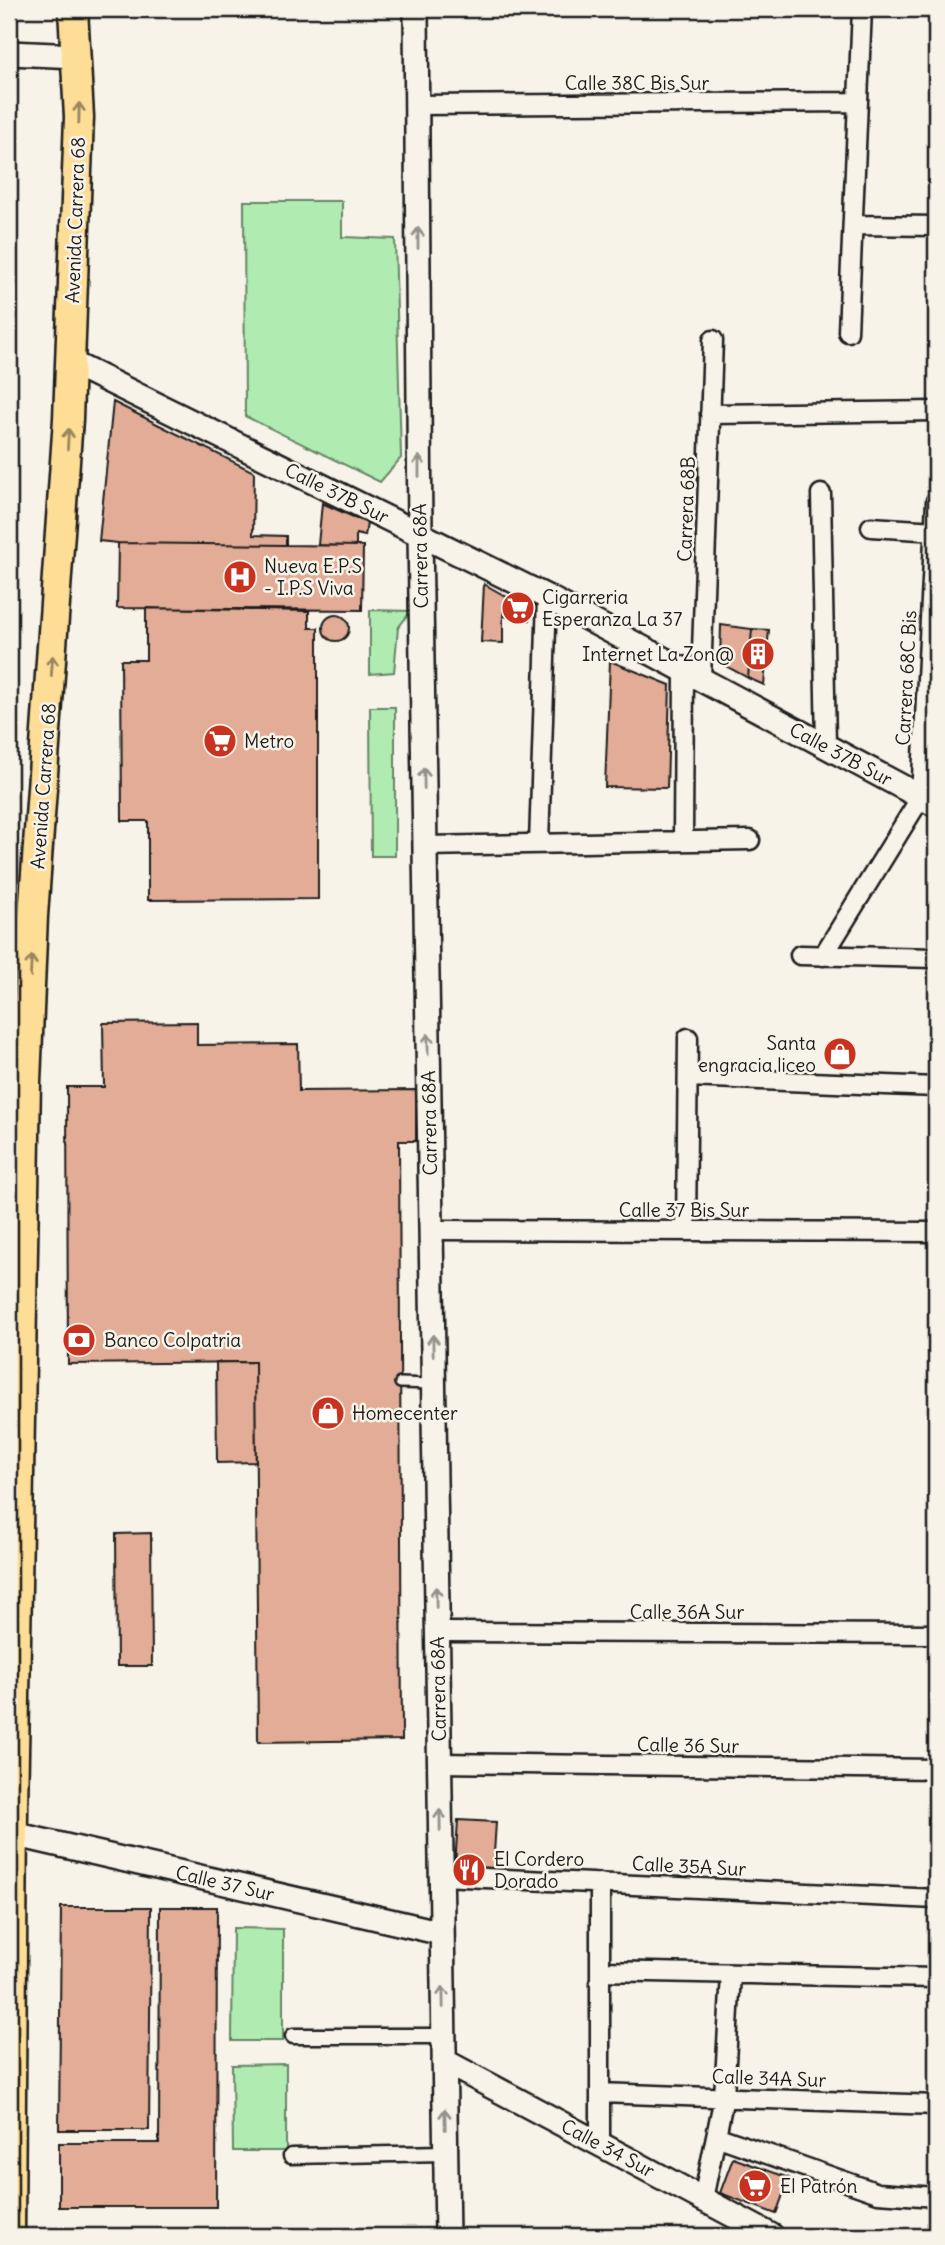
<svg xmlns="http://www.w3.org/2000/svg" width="945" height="2245" font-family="Delius,sans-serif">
	<rect width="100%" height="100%" fill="#f7f3e8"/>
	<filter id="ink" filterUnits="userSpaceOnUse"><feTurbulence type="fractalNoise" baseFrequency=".0143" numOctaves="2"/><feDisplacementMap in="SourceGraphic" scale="14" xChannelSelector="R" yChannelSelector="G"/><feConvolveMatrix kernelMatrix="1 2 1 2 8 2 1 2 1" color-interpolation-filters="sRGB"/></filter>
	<g filter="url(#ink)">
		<!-- green -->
		<path fill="#b0ecb1" stroke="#668466" stroke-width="2" d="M244 201H342V237L395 239 401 458 380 482 245 416Z
			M370 610 411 611 398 628 394 672 370 674Z
			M370 707H395V856H371Z
			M233 1928 283 1929V2041H232Z
			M286 2064V2151H233L232 2065Z"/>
		<!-- building -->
		<path fill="#e2ac97" stroke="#1c1c1c" stroke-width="2" d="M113 402 254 472 253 535 286 536V545L118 543 99 541Z
			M322 503 367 523 365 536 356 534V546L318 545Z
			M118 543 363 546 362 610 117 608Z
			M484 584 507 597 503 616V643L481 642Z
			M507 597 532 601 529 620 503 616Z
			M146 608 309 611V628H318V899L148 900V821H122L121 660H146Z
			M323 628a13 13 0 1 1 26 0a13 13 0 1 1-26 0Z
			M721 625 752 629 748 678 720 663Z
			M752 629 769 630 764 685 748 678Z
			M610 661 670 685 667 788 605 787Z
			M197 1022V1045L298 1044 299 1091 416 1090V1141H399L402 1740 258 1742 255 1362 68 1364 67 1087H104L103 1023Z
			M216 1362H255L256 1462 217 1463Z
			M151 1533 152 1666H117L116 1534Z
			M458 1820 496 1822 493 1869 455 1867Z
			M61 1907H151L149 2130H59Z
			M160 1907H217L216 2207H59V2143H159Z
			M733 2158 789 2178 776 2214 720 2193Z"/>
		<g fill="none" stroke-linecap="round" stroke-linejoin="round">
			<defs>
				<path id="service" d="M400 1383 432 1384"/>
				<path id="pedestrian" d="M293 2036H443
					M291 2156 445 2153"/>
				<path id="minor" d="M417 105 858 102
					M853 225 936 226
					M848 332 862 9
					M710 414 936 411
					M821 494 826 745
					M871 527 936 531
					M701 679 713 340
					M683 841 684 670
					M539 844 547 597
					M425 846 750 840
					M800 955 936 958
					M823 956 921 797 936 501
					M688 1077 936 1087
					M431 1230 936 1232
					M686 1231 688 1038
					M437 1632 936 1634
					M439 1763 936 1769
					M441 1876 936 1899
					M601 1971 936 1978
					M600 2093 936 2105
					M716 2136 878 2193 936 2197
					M600 2144V1883
					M703 2199 724 2097 731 1974"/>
				<path id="tertiary" d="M416 9 420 534 447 2236
					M9 53 77 56
					M70 362 547 597 936 805
					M9 1833 442 1933
					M444 2061 772 2236"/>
				<path id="primary" d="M10 2236 13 1810 26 1082 33 916 68 419 79 117 73 9"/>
			</defs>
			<!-- service casing -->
			<use href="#service" stroke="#1c1c1c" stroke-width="14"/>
			<!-- pedestrian casing -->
			<use href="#pedestrian" stroke="#1c1c1c" stroke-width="19"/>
			<!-- minor casing -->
			<use href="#minor" stroke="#1c1c1c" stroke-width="23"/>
			<!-- tertiary casing -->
			<use href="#tertiary" stroke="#1c1c1c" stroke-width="28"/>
			<!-- primary casing -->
			<use href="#primary" stroke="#1c1c1c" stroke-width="33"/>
			<!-- service -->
			<use href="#service" stroke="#f7f3e8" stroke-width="9"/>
			<!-- pedestrian -->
			<use href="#pedestrian" stroke="#f7f3e8" stroke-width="14"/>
			<!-- minor -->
			<use href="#minor" stroke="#f7f3e8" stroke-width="18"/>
			<!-- tertiary -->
			<use href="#tertiary" stroke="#f7f3e8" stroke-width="23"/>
			<!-- primary -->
			<use href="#primary" stroke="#fedd96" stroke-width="28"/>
		</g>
		<!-- one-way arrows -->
		<defs><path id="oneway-shaft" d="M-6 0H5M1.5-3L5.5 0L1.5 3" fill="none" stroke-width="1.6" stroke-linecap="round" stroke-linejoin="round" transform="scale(1.75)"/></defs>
		<g stroke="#98865f">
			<use href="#oneway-shaft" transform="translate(79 113) rotate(-89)"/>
			<use href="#oneway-shaft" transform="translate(68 439) rotate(-87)"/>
			<use href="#oneway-shaft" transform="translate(52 666) rotate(-86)"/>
			<use href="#oneway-shaft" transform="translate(31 966) rotate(-87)"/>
		</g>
		<g stroke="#94928c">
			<use href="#oneway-shaft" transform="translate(418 238) rotate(-90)"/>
			<use href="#oneway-shaft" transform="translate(419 466) rotate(-90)"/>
			<use href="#oneway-shaft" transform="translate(424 778) rotate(-91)"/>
			<use href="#oneway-shaft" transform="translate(428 1044) rotate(-91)"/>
			<use href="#oneway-shaft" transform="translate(433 1345) rotate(-91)"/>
			<use href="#oneway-shaft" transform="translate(436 1597) rotate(-91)"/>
			<use href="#oneway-shaft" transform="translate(440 1820) rotate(-91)"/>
			<use href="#oneway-shaft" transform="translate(443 1997) rotate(-91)"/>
			<use href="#oneway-shaft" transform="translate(445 2119) rotate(-91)"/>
		</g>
	</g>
	<!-- icons -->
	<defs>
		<symbol id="hospital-disc" viewBox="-11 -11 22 22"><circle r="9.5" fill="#c8321e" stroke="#f7f3e8"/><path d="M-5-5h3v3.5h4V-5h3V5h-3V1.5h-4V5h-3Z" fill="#fff"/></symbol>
		<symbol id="supermarket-disc" viewBox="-11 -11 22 22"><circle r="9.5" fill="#c8321e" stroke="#f7f3e8"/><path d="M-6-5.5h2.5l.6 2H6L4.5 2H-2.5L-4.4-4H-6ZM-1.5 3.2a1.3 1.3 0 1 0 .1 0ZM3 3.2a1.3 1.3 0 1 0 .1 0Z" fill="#fff"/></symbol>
		<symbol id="building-disc" viewBox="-11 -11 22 22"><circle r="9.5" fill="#c8321e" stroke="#f7f3e8"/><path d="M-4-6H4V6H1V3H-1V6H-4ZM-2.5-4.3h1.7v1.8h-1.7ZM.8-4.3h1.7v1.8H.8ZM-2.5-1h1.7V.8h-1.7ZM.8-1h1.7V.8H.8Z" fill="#fff"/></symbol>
		<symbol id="shop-disc" viewBox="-11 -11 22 22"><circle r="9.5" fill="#c8321e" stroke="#f7f3e8"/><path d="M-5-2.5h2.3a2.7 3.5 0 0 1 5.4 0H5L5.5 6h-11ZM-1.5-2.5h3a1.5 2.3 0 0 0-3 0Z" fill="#fff"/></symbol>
		<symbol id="bank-disc" viewBox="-11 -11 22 22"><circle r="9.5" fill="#c8321e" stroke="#f7f3e8"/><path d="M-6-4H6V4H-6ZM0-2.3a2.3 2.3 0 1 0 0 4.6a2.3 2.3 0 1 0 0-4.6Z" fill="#fff"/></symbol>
		<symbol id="restaurant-disc" viewBox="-11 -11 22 22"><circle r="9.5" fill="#c8321e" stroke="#f7f3e8"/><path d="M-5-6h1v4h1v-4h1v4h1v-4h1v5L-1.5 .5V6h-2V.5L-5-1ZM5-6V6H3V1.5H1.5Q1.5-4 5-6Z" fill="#fff"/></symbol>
	</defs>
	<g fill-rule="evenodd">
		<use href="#hospital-disc" x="221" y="558" width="38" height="38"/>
		<use href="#supermarket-disc" x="499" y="589" width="38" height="38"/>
		<use href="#building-disc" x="739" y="635" width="38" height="38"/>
		<use href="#supermarket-disc" x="201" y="722" width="38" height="38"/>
		<use href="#shop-disc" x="821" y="1035" width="38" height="38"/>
		<use href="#bank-disc" x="60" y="1321" width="38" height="38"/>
		<use href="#shop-disc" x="309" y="1394" width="38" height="38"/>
		<use href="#restaurant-disc" x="450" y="1851" width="38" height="38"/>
		<use href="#supermarket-disc" x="736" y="2167" width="38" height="38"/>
	</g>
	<g text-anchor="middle" stroke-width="5" stroke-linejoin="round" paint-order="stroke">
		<!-- street labels -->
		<g font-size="19" fill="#1c1c1c" stroke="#f7f3e8">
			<text x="637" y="90">Calle 38C Bis Sur</text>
			<text transform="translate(75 220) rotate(-88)" y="7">Avenida Carrera 68</text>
			<text transform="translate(337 493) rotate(26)" y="7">Calle 37B Sur</text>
			<text transform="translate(686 509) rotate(-88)" y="7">Carrera 68B</text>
			<text transform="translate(420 556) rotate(-91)" y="7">Carrera 68A</text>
			<text transform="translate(906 678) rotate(-87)" y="7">Carrera 68C Bis</text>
			<text transform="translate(841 754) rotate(28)" y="7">Calle 37B Sur</text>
			<text transform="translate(43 786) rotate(-86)" y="7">Avenida Carrera 68</text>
			<text transform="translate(429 1123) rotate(-91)" y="7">Carrera 68A</text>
			<text x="684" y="1217">Calle 37 Bis Sur</text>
			<text x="687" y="1619">Calle 36A Sur</text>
			<text transform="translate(438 1689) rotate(-91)" y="7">Carrera 68A</text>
			<text transform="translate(688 1745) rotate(1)" y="7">Calle 36 Sur</text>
			<text transform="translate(689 1866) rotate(3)" y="7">Calle 35A Sur</text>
			<text transform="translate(225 1883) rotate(13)" y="7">Calle 37 Sur</text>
			<text transform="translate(769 2078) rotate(2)" y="7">Calle 34A Sur</text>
			<text transform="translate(608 2148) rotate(28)" y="7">Calle 34 Sur</text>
		</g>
		<!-- poi labels -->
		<g font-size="19" fill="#1c1c1c" stroke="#f7f3e8" text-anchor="start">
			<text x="264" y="573">Nueva E.P.S<tspan x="264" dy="22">- I.P.S Viva</tspan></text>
			<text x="542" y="604">Cigarreria<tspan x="542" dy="22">Esperanza La 37</tspan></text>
			<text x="734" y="661" text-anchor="end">Internet La Zon@</text>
			<text x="244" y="748">Metro</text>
			<text x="816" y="1050" text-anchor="end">Santa<tspan x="816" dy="22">engracia liceo</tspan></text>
			<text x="104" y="1347">Banco Colpatria</text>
			<text x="352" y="1420">Homecenter</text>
			<text x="494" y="1866">El Cordero<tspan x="494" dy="22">Dorado</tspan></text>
			<text x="780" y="2193">El Patrón</text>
		</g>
	</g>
	<!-- margin -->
	<rect width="945" height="2245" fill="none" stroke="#f7f3e8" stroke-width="35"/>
	<rect x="18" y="18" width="910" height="2210" fill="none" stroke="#1c1c1c" stroke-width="2.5" filter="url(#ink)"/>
</svg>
